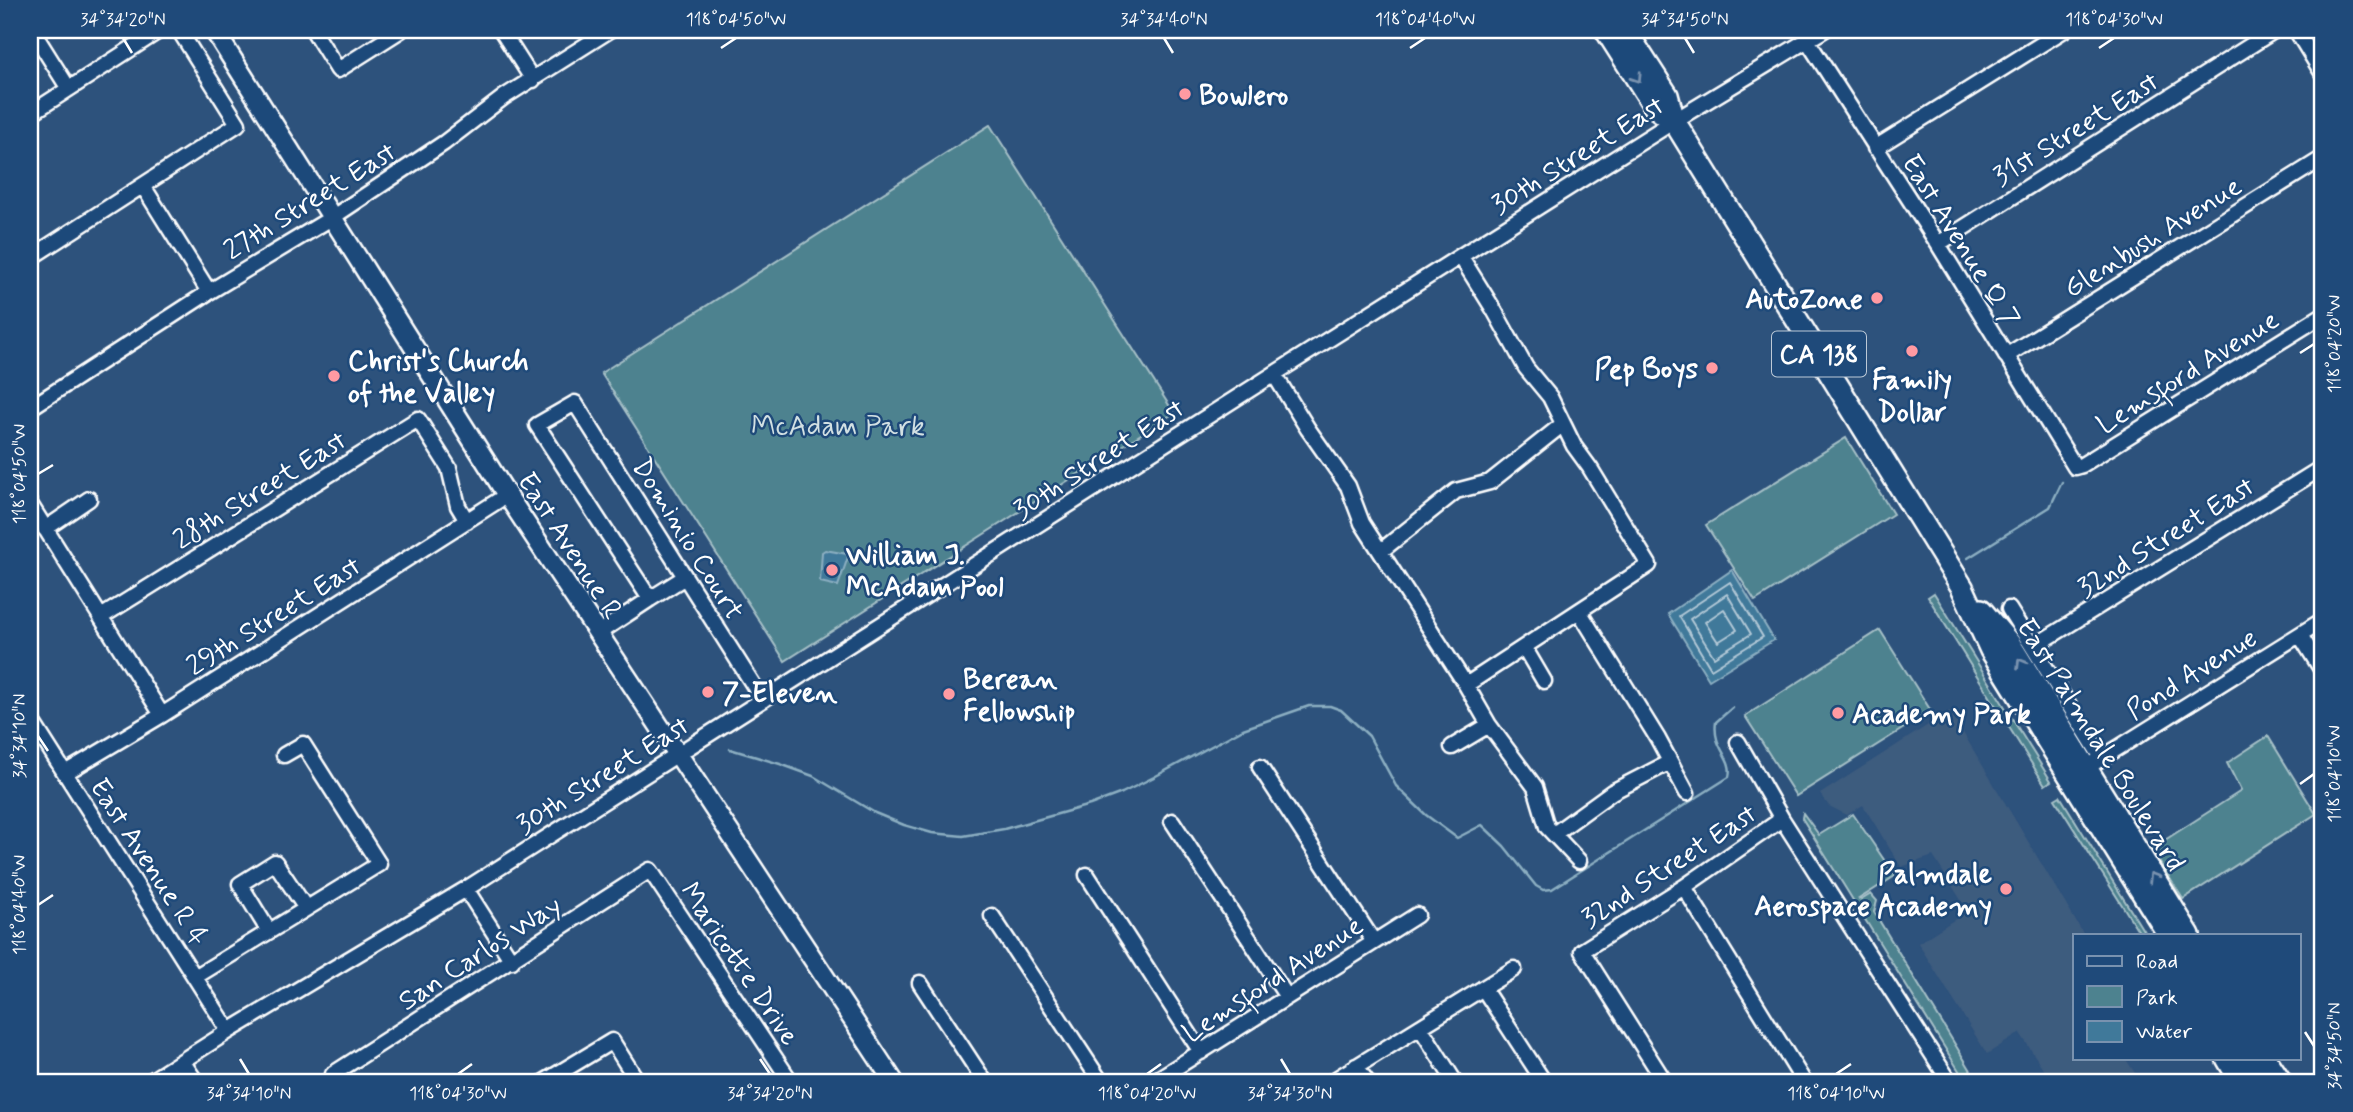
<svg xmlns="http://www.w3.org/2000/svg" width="2353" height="1112" font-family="Mynerve,sans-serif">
	<rect width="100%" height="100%" fill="#2d527c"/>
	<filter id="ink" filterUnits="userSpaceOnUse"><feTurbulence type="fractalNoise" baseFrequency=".0143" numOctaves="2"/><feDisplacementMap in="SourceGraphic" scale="14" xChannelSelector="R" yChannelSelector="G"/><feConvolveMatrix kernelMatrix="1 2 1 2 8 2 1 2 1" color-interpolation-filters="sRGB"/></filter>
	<g filter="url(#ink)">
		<!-- built -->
		<path fill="#3e5b7e" d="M1950 711 2084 935H2075V1058H2125L2141 1082H2052L2020 1033 1987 1054 1918 943 1968 911 1933 856 1901 867 1863 805 1847 815 1829 806 1820 794Z"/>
		<!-- green -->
		<path fill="#4d828f" stroke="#a6c0c7" stroke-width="2" d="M990 125 1174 413 785 661 601 373Z
			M1846 438 1893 514 1755 601 1706 525Z
			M1934 593 2051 781 2045 785 1928 597Z
			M1880 630 1931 711 1796 796 1745 716Z
			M2268 736 2316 814 2183 899 2151 849 2241 791 2227 763Z
			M2060 796 2146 935H2141L2055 799Z
			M1803 813 1819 835 1853 814 1895 876 1859 899 1861 900 1871 894 1877 901 1874 912 1978 1082H1966L1802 818Z"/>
		<!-- water -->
		<path fill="#40799a" stroke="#8cafc2" stroke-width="2" d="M825 550 847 554 848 557 838 586 820 582 822 552Z
			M1732 570 1774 640 1709 680 1668 614Z"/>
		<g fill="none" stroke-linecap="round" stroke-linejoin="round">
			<!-- shore -->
			<path stroke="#b3c9d7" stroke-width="2" d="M1730 582 1763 637 1711 669 1679 616Z
				M1727 594 1751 634 1714 657 1690 619Z
				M1724 609 1737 630 1718 642 1705 622Z"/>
			<!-- stream -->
			<path stroke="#8cafc2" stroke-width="2.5" d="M1968 558 2050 507 2062 482
				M730 749 780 764 813 776 875 813 904 825 932 833 963 836 1004 829 1090 805 1122 793 1154 777 1243 729 1309 706H1330L1341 710 1369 736 1396 786 1426 815 1457 838 1482 825 1504 846 1536 886 1543 890 1552 889 1729 777C1734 757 1712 749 1716 722L1732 708"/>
			<defs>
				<path id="minor" d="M32 30 69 89
					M313 30 338 70 401 30
					M501 30 533 80
					M2296 30 2323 74
					M1807 40 1938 244 2075 467 2082 465 2323 315
					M30 114 160 30
					M1875 148 2064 30
					M143 186 209 292
					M1938 244 2275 30
					M1461 257 1494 310 1526 368 1550 397 1574 446 1590 468 1649 565 1466 685
					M30 258 238 124 179 30
					M2006 356 2323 158
					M1274 374 1308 429 1348 486 1362 523 1466 685 1489 725 1535 787 1547 827 1579 861
					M30 408 209 292 333 217 444 143 504 97 610 30
					M30 504 162 715
					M45 529 89 499
					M1381 551 1456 491 1490 482 1563 424
					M685 577 650 599 537 425 575 403 763 700
					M2009 609 2102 758
					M1579 611 1658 739 1687 793
					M101 617 418 419 449 468 458 506 467 521
					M597 634 650 599
					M2300 635 2323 672
					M1524 647 1544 681
					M2033 647 2323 467
					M30 718 229 1031
					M1738 742 1782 819 1950 1082
					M1452 747 1489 725
					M1260 767 1374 942
					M2086 768 2323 620
					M65 773 162 715 507 495
					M1172 821 1287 997
					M1554 834 1612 792 1670 762
					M1087 875 1201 1052
					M1684 887 1804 1082
					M466 889 512 961
					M992 916 1101 1082
					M268 930 240 884 275 862 305 907
					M195 977 379 864 303 744 284 755
					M920 983 985 1082
					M1483 988 1544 1082
					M1420 1027 1455 1082
					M182 1061 196 1082
					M1356 1066 1367 1082
					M149 1082 229 1031 466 889 1274 374 1674 121 1824 30
					M339 1082 333 1074 650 870 791 1082
					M544 1082 612 1041 638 1082
					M1153 1082 1417 915
					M1331 1082 1514 969
					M1665 1082 1582 951 1684 887 1782 819"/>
				<path id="major" d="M214 30 507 495 894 1082"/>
				<path id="highway" d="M1606 30 1655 107 1674 121
					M1625 30 1667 95 1674 121 1962 587 1991 650 2169 935
					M1981 610 2009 643 2189 935
					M2227 1058 2241 1082
					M2245 1058 2260 1082
					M2265 1058 2281 1082"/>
			</defs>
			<!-- minor casing -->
			<use href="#minor" stroke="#fff" stroke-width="19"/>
			<!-- major casing -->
			<use href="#major" stroke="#fff" stroke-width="23"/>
			<!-- highway casing -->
			<use href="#highway" stroke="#fff" stroke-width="26"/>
			<!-- minor -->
			<use href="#minor" stroke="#1f4a7a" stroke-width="14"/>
			<!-- major -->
			<use href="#major" stroke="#1f4a7a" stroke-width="18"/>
			<!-- highway -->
			<use href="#highway" stroke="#1f4a7a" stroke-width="21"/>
		</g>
		<!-- one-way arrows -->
		<defs><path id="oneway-chevron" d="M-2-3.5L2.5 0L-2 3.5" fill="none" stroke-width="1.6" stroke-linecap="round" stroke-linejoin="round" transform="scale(1.75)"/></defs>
		<g stroke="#7992af">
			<use href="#oneway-chevron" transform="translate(1637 78) rotate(57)"/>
			<use href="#oneway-chevron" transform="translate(2021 663) rotate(-121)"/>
			<use href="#oneway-chevron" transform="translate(2153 877) rotate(-122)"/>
		</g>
	</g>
	<!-- ticks -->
	<path fill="none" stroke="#fff" stroke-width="2.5" d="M123 38 132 53M1164 38 1173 53M1685 38 1694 53M721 48 736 38M1410 48 1425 38M2099 48 2114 38M2300 353 2314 344M38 474 53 465M38 736 48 751M2300 784 2314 774M38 905 53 895M2305 1032 2314 1046M240 1059 249 1074M760 1059 770 1074M1281 1059 1290 1074M458 1074 472 1064M1147 1074 1161 1064M1836 1074 1851 1064"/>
	<!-- markers -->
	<g fill="#ff9aa2" stroke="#1f4a7a" stroke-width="2.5">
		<circle cx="1185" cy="94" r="7"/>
		<circle cx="1877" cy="298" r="7"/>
		<circle cx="1912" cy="351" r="7"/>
		<circle cx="1712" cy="368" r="7"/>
		<circle cx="334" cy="376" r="7"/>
		<circle cx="832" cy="570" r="7"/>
		<circle cx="708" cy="692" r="7"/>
		<circle cx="949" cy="694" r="7"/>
		<circle cx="1838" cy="713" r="7"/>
		<circle cx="2006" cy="889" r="7"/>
	</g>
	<g text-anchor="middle" stroke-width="5" stroke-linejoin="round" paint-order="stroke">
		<!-- shield labels -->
		<rect fill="#1f4a7a" stroke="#bcc9d7" stroke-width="2" x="1772" y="331.5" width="94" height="45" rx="5"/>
		<g font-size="26" font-weight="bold" fill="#fff">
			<text x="1819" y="363">CA 138</text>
		</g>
		<!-- poi labels -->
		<g font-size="28" font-weight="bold" fill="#fff" stroke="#1f4a7a" text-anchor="start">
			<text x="1199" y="104">Bowlero</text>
			<text x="1863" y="308" text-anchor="end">AutoZone</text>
			<text x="348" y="370">Christ's Church<tspan x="348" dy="32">of the Valley</tspan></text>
			<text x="1698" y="378" text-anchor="end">Pep Boys</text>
			<text x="1912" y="389" text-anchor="middle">Family<tspan x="1912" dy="32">Dollar</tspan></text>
			<text x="846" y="564">William J.<tspan x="846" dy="32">McAdam Pool</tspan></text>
			<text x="963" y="688">Berean<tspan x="963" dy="32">Fellowship</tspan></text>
			<text x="722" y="702">7-Eleven</text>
			<text x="1852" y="723">Academy Park</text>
			<text x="1992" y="883" text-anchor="end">Palmdale<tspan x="1992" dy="32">Aerospace Academy</tspan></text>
		</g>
		<!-- street labels -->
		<g font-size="28" fill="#fff" stroke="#1f4a7a">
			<text transform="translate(2075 128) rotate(-32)" y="10">31st Street East</text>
			<text transform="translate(1577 154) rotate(-32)" y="10">30th Street East</text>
			<text transform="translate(309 200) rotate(-32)" y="10">27th Street East</text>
			<text transform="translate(2152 236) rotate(-32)" y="10">Glenbush Avenue</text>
			<text transform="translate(1962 240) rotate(58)" y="10">East Avenue Q 7</text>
			<text transform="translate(2187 371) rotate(-32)" y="10">Lemsford Avenue</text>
			<text transform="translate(1098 458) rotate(-33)" y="10">30th Street East</text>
			<text transform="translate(259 489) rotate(-32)" y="10">28th Street East</text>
			<text transform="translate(2165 536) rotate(-32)" y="10">32nd Street East</text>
			<text transform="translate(689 538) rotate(58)" y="10">Dominio Court</text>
			<text transform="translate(571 545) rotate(57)" y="10">East Avenue R</text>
			<text transform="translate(273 615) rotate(-32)" y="10">29th Street East</text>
			<text transform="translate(2191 673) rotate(-32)" y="10">Pond Avenue</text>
			<text transform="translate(2102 744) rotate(58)" y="10">East Palmdale Boulevard</text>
			<text transform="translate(602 774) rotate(-32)" y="10">30th Street East</text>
			<text transform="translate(150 861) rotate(57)" y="10">East Avenue R 4</text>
			<text transform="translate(1668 865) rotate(-33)" y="10">32nd Street East</text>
			<text transform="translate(479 952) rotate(-33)" y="10">San Carlos Way</text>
			<text transform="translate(741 963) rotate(56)" y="10">Maricotte Drive</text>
			<text transform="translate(1272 978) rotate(-33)" y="10">Lemsford Avenue</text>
		</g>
		<!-- park labels -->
		<g font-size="28" fill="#d2e0e3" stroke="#1f4a7a">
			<text x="838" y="435">McAdam Park</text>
		</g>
	</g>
	<!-- margin -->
	<rect width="2353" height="1112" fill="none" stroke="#1f4a7a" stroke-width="77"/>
	<!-- legend -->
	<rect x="2073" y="934" width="228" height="126" fill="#1f4a7a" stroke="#7992af" stroke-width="2"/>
	<rect x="2087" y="956" width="35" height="10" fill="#1f4a7a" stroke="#7992af" stroke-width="2"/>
	<text x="2136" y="968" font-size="21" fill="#ffffff">Road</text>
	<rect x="2087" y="986" width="35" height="21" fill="#4d828f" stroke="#7992af" stroke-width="2"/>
	<text x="2136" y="1004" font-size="21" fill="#ffffff">Park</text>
	<rect x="2087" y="1021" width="35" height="21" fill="#40799a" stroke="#7992af" stroke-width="2"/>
	<text x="2136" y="1038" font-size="21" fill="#ffffff">Water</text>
	<rect x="38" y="38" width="2276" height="1036" fill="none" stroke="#fff" stroke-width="2.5"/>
	<g font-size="18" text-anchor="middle" fill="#fff">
		<text x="123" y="25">34°34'20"N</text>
		<text x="736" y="25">118°04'50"W</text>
		<text x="1164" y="25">34°34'40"N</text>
		<text x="1425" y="25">118°04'40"W</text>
		<text x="1685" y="25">34°34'50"N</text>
		<text x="2114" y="25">118°04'30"W</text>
		<text transform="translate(2334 344) rotate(-90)" y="6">118°04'20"W</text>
		<text transform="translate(19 474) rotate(-90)" y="6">118°04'50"W</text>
		<text transform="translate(19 736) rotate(-90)" y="6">34°34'10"N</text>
		<text transform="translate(2334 774) rotate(-90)" y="6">118°04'10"W</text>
		<text transform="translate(19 905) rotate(-90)" y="6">118°04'40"W</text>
		<text transform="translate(2334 1046) rotate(-90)" y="6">34°34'50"N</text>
		<text x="249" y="1099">34°34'10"N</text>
		<text x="458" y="1099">118°04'30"W</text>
		<text x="770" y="1099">34°34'20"N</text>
		<text x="1147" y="1099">118°04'20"W</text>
		<text x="1290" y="1099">34°34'30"N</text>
		<text x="1836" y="1099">118°04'10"W</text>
	</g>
</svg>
